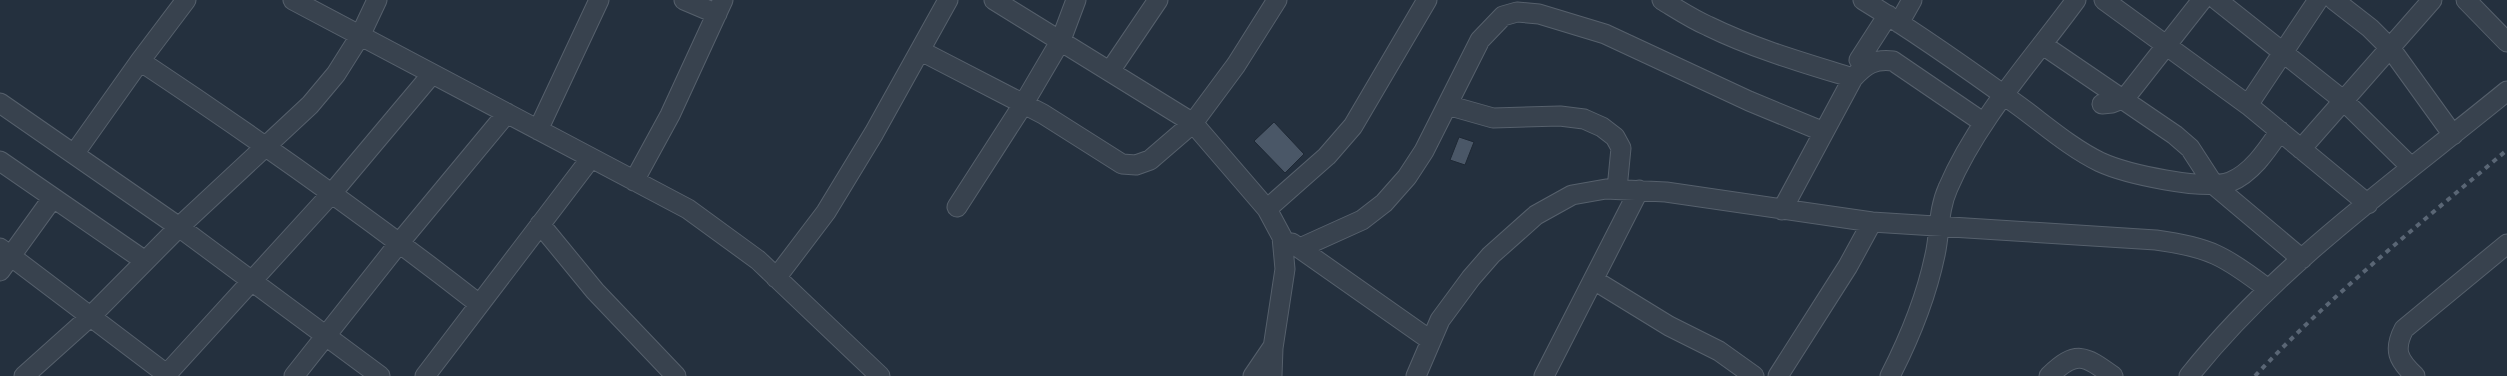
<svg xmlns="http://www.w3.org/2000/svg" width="2507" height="376" font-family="Jost,sans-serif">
	<rect width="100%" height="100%" fill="#24303e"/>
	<!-- building -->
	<path fill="#4a5767" stroke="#1f2935" d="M1274 122 1304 154 1285 173 1254 141Z
		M1459 137 1474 142 1465 165 1450 160Z"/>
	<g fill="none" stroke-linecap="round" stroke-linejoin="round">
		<defs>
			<path id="minor" d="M186 0 140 61C256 138 369 218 479 304
				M293 0 688 209 758 260 880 376
				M684 0 717 14
				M994 0 1193 123 1267 209 1282 237 1285 269 1273 348 1272 376
				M1662 0C1677 9 1692 19 1708 26 1755 49 1804 63 1853 78
				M1863 0C1917 33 1968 69 2019 106 2045 125 2071 148 2100 162 2126 174 2204 191 2230 182 2252 173 2267 150 2280 131
				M2104 0 2248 105 2368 204
				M2217 0 2344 101 2411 167
				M2334 0 2370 28 2391 49 2453 135
				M2466 0 2507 42
				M1899 23 1912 0
				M2043 45 2175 135 2190 148 2214 185 2302 259
				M921 51 1043 114 1122 164 1136 165 1150 160 1193 123 1236 65 1277 0
				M1859 60 1888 15
				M1110 71 1158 0
				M0 103 179 227 380 376
				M2102 104 2112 103 2125 98 2202 0
				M1447 105 1493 118 1560 116 1584 119 1602 127 1615 137 1621 148 1617 189
				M2248 105 2318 0
				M538 130 599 0
				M2301 149 2432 0
				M74 154 140 61
				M0 161 145 261
				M634 181 670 115 723 0
				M957 207 1024 103 1061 40 1076 0
				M1267 209 1327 156 1353 126 1427 0
				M1782 210 1853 78C1866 64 1874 59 1893 61L1984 123
				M540 224 595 291 676 376
				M1292 243 1430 340
				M0 248 169 376
				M1300 248 1362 220 1384 203 1407 177 1424 151 1480 40 1503 16 1517 12 1539 14 1605 34 1749 101 1824 132
				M0 271 52 199
				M776 278 826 212 874 133 948 0
				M1594 280 1669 326 1719 351 1754 376
				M24 376 91 316 179 227 310 105 336 74 360 36 377 0
				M165 376 332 193 432 74
				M294 376 400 242 507 113
				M425 376 591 158
				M1253 376 1272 348
				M1416 376 1440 320 1471 278 1491 255 1536 215 1572 195 1606 189 1666 192 1872 222 2156 240C2209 247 2225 256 2268 289
				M1544 376 1639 190
				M1778 376 1848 266 1872 222
				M1890 376C1910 337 1926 298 1935 255 1940 233 1938 210 1948 188 1977 120 2032 60 2076 0
				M2049 376C2076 350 2084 355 2113 376
				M2189 376C2278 264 2397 181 2507 91
				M2415 376C2398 360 2393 350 2404 329L2507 244"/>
		</defs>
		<!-- minor casing -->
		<use href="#minor" stroke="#56606c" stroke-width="21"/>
		<!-- minor -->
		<use href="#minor" stroke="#38424e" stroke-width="19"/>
		<!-- rail -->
		<path stroke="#5a6675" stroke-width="4" stroke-dasharray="5 5" stroke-linecap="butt" d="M2255 376C2332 294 2421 223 2507 150"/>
	</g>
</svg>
